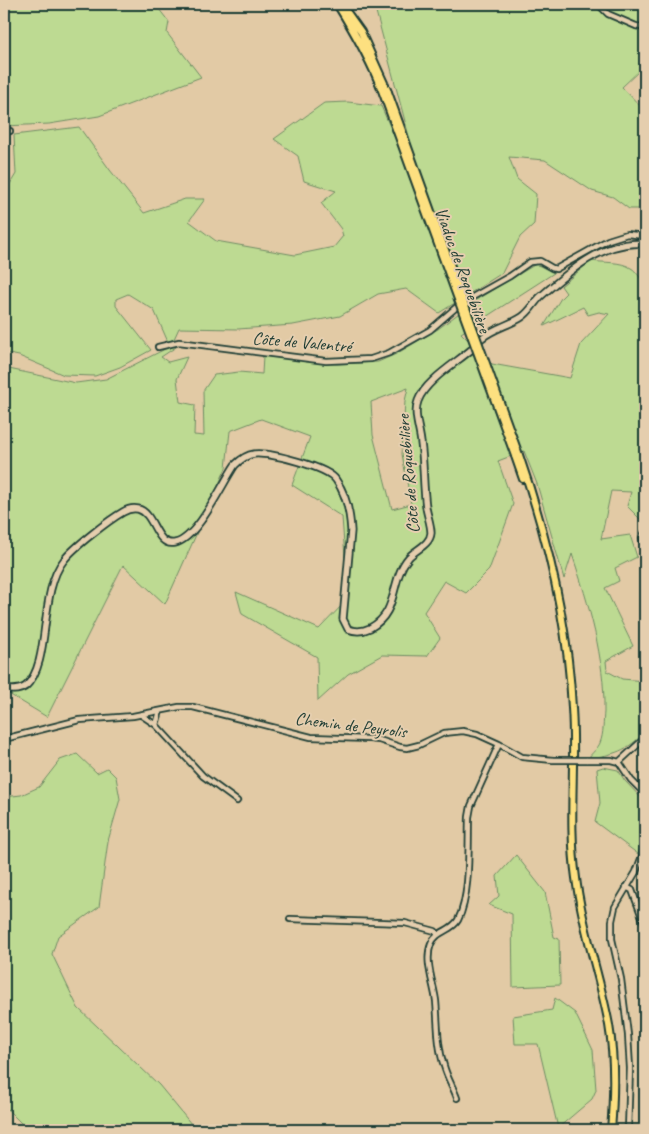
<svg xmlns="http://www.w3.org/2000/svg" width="649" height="1134" font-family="Caveat,sans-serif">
	<rect width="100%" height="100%" fill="#e2caa5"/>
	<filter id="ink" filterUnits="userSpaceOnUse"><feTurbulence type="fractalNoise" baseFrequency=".02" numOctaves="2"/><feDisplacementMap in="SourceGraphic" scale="10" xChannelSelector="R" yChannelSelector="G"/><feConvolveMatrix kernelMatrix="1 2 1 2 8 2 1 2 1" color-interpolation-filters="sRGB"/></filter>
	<g filter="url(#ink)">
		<!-- green -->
		<path fill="#bdda92" stroke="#6e8c63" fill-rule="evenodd" d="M8 4H155L169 22 167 33 201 77 99 116 49 124 4 126V17Z
			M374 4H645V75L640 70 622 87 645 111V209H629L613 197 592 191 545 160 509 157 517 179 536 194 534 224 520 237 502 273 439 313 406 289 378 294 340 316 293 325 238 329 179 328 174 339 168 342 154 310 128 294 116 299V306L151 350 120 367 95 376 64 375 19 356 4 353V194L16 174 14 135 79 127 110 170 144 213 185 199H205L189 221 216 241 295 255 334 247 343 236 341 229 321 203 336 191 304 181 298 156 274 139 324 103 348 102 381 106 395 138 411 144Z
			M591 261C603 263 621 261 631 268 637 271 639 279 645 281V379L640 382 643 403H645V524L627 506 631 492 611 491 601 539 630 535 637 557 615 568 619 581 605 588 633 646 606 661 607 671 622 679 645 681V732C627 751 614 755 588 758 592 753 598 748 600 743 604 733 603 722 604 712 605 658 589 605 572 554L564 579 537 484 524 451 498 461 513 504 489 570 466 593 444 581 424 612 440 638 427 656 382 655 348 674 318 701 317 657 242 614 236 592 319 629 348 599 342 517 292 485 310 437 261 419 230 431 226 468 165 604 123 565 47 717 4 691V368L76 383 106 379 173 345H179L161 357 168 362 187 357 177 379 180 402 195 405 194 435 204 436 203 391 214 375 239 372 262 374 263 356 337 364 378 362 396 354 438 329 479 298 536 264 554 273 461 333 492 364 570 378 581 344 609 314 599 312 588 315 583 307 544 326 561 298 566 293 561 286ZM408 388 405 401 402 454 411 504 392 509 373 435 371 402Z
			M77 754 97 773 107 768 116 777 120 799 108 841 99 907 58 936 52 954 78 1008 159 1085 196 1130H28L4 1106V797L21 795 39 787 60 760Z
			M603 767 618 770 625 781 645 802V827L638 854 595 822 600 803 597 769Z
			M516 855 545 892 554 937 559 939 560 985 513 987 512 914 489 905 499 896 497 876Z
			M555 998 575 1013 593 1050 596 1090 592 1099 558 1128 538 1044H515L513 1016 552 1010Z"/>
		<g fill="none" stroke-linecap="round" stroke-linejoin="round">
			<defs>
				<path id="street" d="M598 4 608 14 636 26 645 28
					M4 131H10
					M158 347 179 342 326 361 371 359 389 353 430 330 460 304 510 276 530 262 540 261 552 268 556 269 608 240 627 234 645 236
					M645 532 642 538 645 549
					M141 715 156 725 203 776 237 801
					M156 725 160 711
					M4 739 79 720 133 716 179 707H193L311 737 369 739 379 740 400 747 407 748 419 745 444 733 463 731 477 734 499 744 522 757 553 760
					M586 760H611L619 762 631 780 645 794
					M619 762 645 738
					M626 887 632 890 645 925
					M290 919 405 923 435 931 438 935
					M457 1098C453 1087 447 1077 444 1066 437 1045 438 1023 436 1001 434 984 424 961 431 944 436 931 452 931 458 920 471 895 468 845 469 817L471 806 499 744
					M628 1130 630 1068 628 1035 621 979 612 939V921L615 907 636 872 645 848"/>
				<path id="secondary" d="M4 690C11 690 20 691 26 686 52 662 38 592 64 560 74 547 109 520 123 512 128 509 133 508 138 509 155 513 155 547 175 543 198 538 222 484 235 465 240 460 246 455 254 454 269 452 328 467 336 480 346 494 350 513 351 531L343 619 348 629C356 632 362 632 370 628 400 612 389 580 409 557 416 549 430 545 431 533 431 524 427 515 426 507 423 486 424 464 421 443 420 430 413 414 418 401 425 381 456 363 472 349 475 345 478 341 482 338 494 328 510 325 522 317 530 312 534 303 540 297 568 272 605 239 645 244"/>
				<path id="primary" d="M337 4C355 33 371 61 383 93
					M341 4 361 32 388 92
					M519 455C547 536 568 622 572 708 576 765 568 822 576 878 582 928 600 976 609 1025 615 1060 614 1095 611 1130
					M515 456 523 479"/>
			</defs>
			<!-- street casing -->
			<use href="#street" stroke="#1f3d34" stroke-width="8"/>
			<!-- secondary casing -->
			<use href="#secondary" stroke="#1f3d34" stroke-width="9"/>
			<!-- primary casing -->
			<use href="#primary" stroke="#1f3d34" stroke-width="10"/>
			<!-- street -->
			<use href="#street" stroke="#e5ceae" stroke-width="4.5"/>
			<!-- secondary -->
			<use href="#secondary" stroke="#e5ceae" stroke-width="5.5"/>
			<!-- primary -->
			<use href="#primary" stroke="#fde080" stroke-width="6"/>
			<defs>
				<path id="street-bridge" d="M553 760H586"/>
				<path id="primary-bridge" d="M388 92 519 455
					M383 93 515 456"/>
			</defs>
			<!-- street-bridge casing -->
			<use href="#street-bridge" stroke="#1f3d34" stroke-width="8" stroke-linecap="butt"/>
			<!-- primary-bridge casing -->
			<use href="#primary-bridge" stroke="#1f3d34" stroke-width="10" stroke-linecap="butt"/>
			<!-- street-bridge -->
			<use href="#street-bridge" stroke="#e5ceae" stroke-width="4.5"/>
			<!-- primary-bridge -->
			<use href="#primary-bridge" stroke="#fde080" stroke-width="6"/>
		</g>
	</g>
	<g text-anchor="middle" stroke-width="4" stroke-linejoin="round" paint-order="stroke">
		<!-- street labels -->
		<g font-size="18" fill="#1f3d34" stroke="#e5ceae">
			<text transform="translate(463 270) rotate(70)" y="6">Viaduc de Roquebilière</text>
			<text transform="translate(302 342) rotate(5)" y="6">Côte de Valentré</text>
			<text transform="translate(408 474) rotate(-95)" y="6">Côte de Roquebilière</text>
			<text transform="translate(351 725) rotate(7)" y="6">Chemin de Peyrolis</text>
		</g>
	</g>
	<!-- margin -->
	<rect width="649" height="1134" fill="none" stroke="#e5ceae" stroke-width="20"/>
	<rect x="10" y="10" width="629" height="1114" fill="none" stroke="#1f3d34" stroke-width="2" filter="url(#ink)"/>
</svg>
